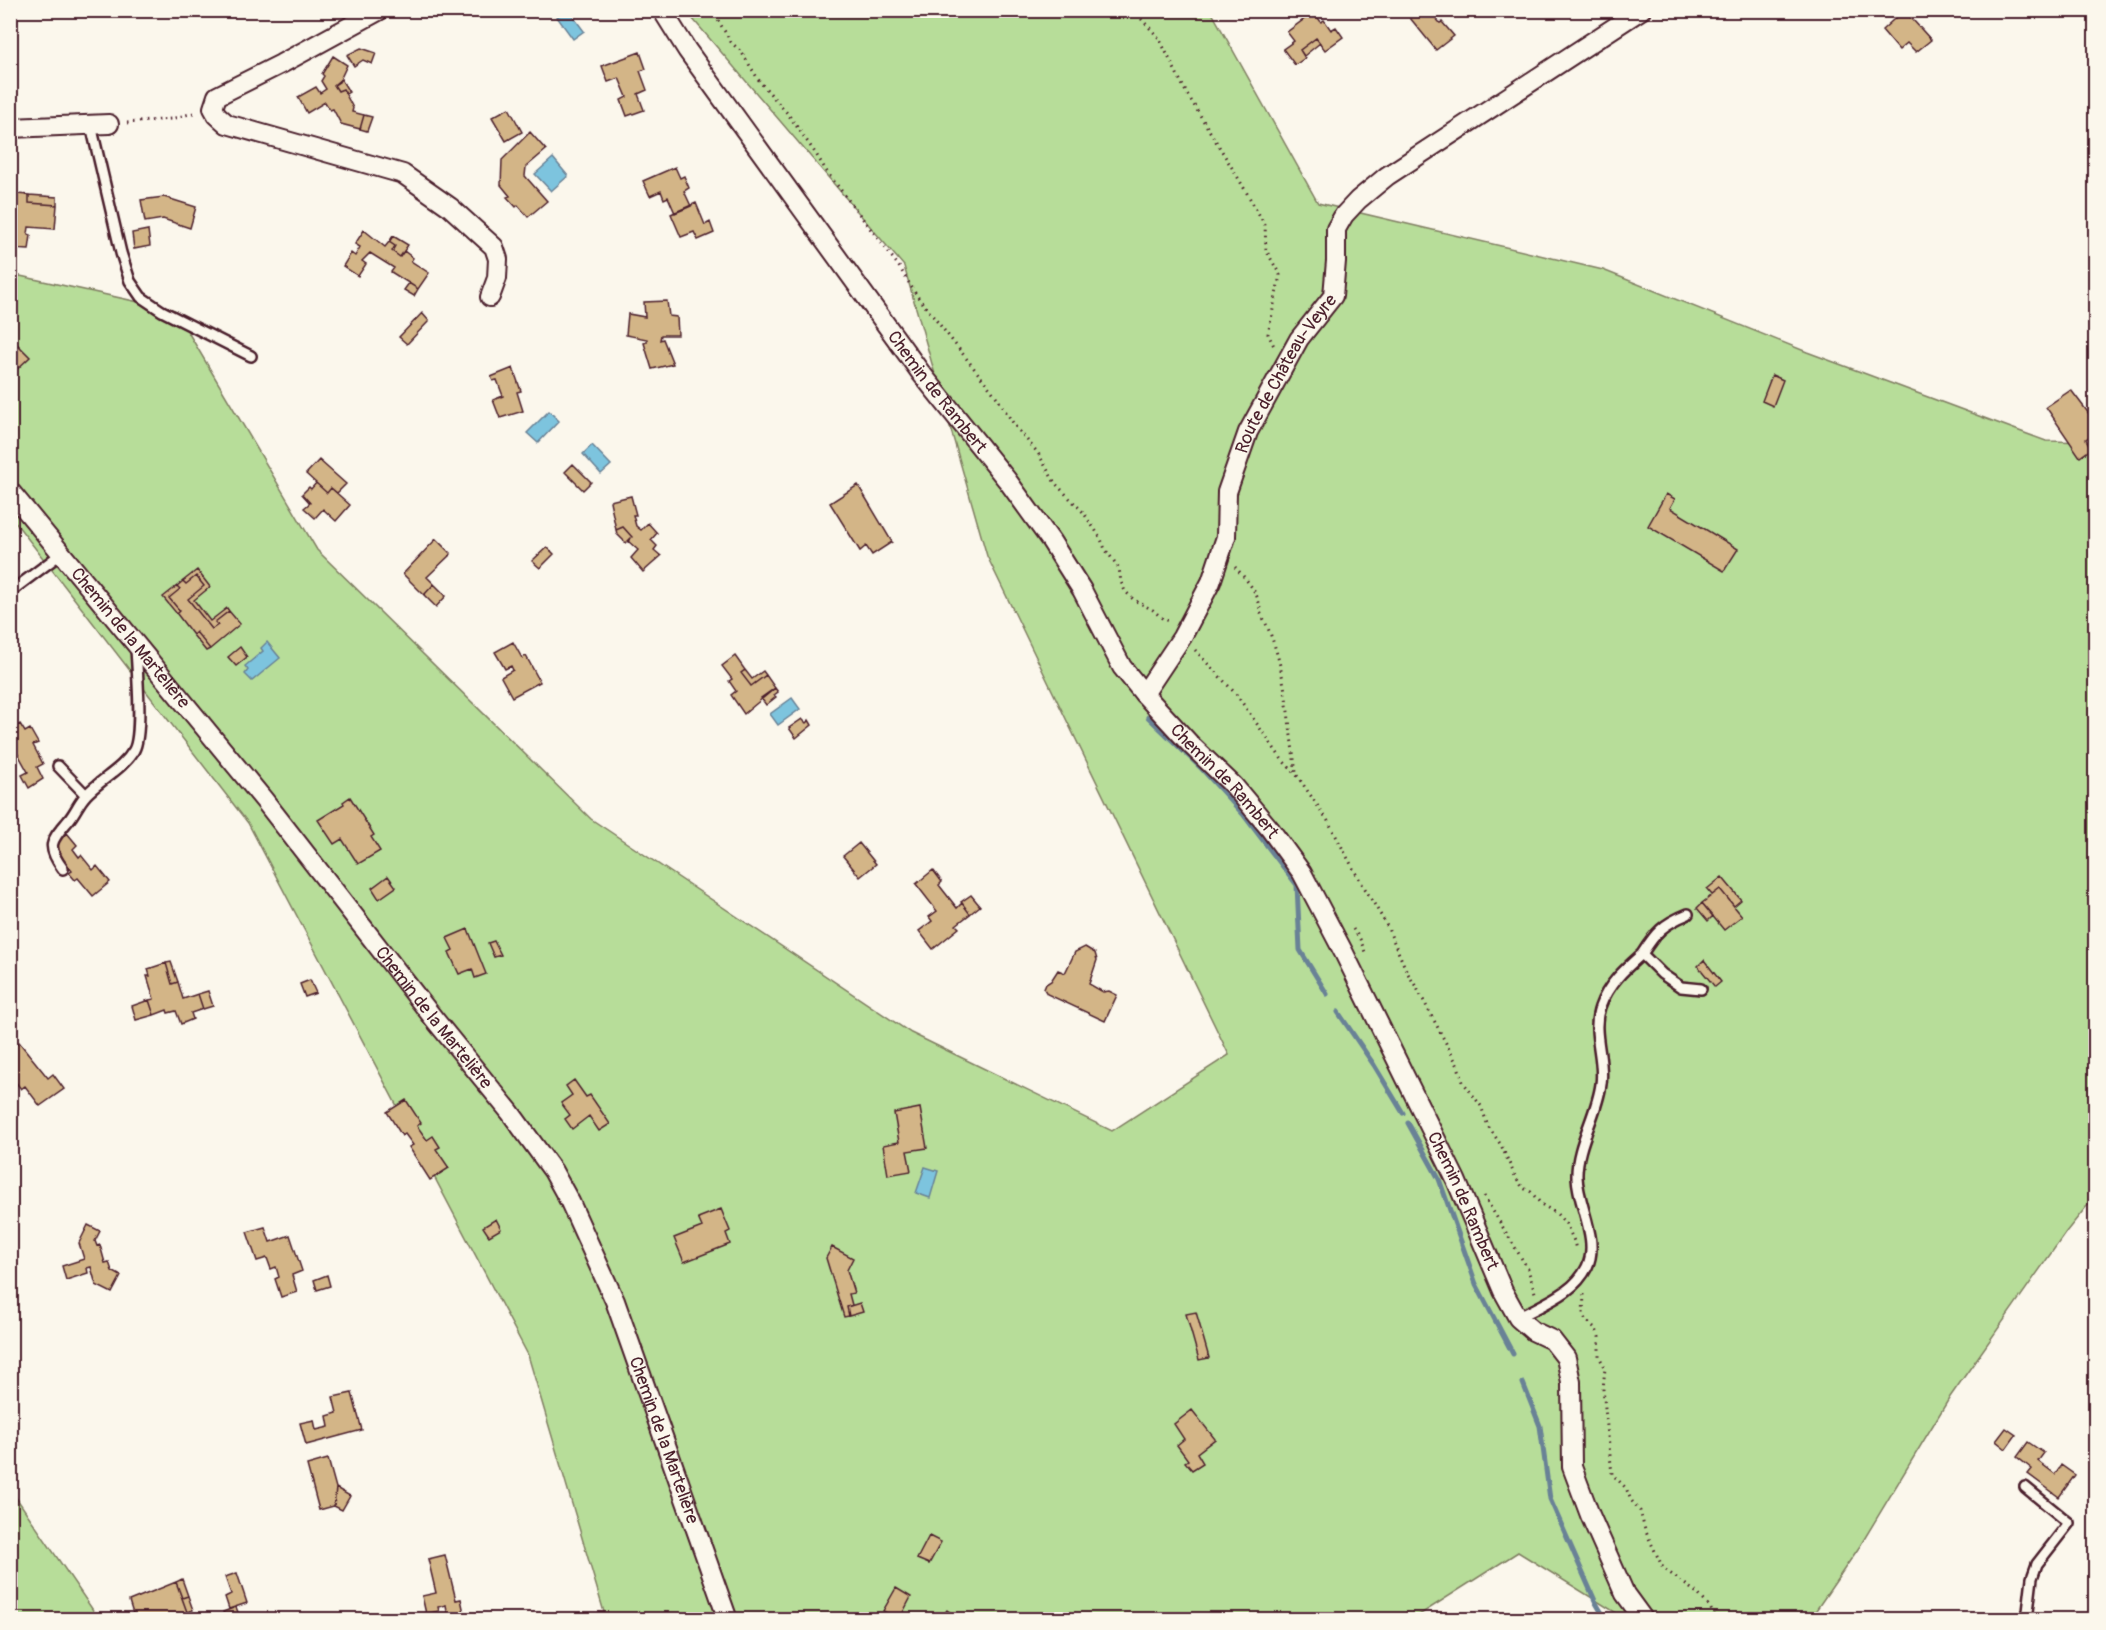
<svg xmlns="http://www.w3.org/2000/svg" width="2106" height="1630" font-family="Pangolin,sans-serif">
	<rect width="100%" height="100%" fill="#fbf7ec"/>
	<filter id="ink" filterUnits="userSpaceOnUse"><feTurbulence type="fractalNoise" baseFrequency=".0167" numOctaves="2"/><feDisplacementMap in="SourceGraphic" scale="12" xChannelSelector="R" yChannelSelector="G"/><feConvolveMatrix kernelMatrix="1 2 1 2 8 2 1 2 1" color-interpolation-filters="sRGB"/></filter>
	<g filter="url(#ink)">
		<!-- green -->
		<path fill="#b7dd99" stroke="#807e62" stroke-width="1.5" d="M686 11H1211L1318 203 1603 270 1807 352 2046 441 2095 442V1196L2066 1232 1950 1397 1860 1546 1810 1619H1626L1518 1552 1413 1619H606L528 1355 248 823 11 517V274L175 310 317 550 591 819 911 1033 1112 1131 1229 1055 987 556 904 266Z
			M10 1490H11L99 1619H11Z"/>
		<!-- water -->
		<path fill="#7dc4de" stroke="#698296" stroke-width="1.5" d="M565 11H569L584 31 573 39 557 17Z
			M553 158 568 176 551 191 535 174Z
			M549 411 559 421 538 443 527 433Z
			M592 445 611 465 601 474 583 454Z
			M267 642 280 658 252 681 245 674 248 670 245 666 263 651 261 648Z
			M792 698 800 709 778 725 770 714Z
			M925 1167 938 1171 930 1198 916 1193Z"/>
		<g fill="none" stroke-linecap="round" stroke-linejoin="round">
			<!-- stream -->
			<path stroke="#698296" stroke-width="5" d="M1148 717 1202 769 1243 814 1297 885 1300 950 1327 994
				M1338 1012 1374 1065 1403 1113
				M1408 1123 1439 1179 1476 1284 1513 1354
				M1523 1383 1540 1426 1550 1499 1596 1603 1606 1620"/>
		</g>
		<!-- building -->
		<path fill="#d3b587" stroke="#4a1f2b" stroke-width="1.5" d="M1409 10H1435L1436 12 1434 16 1440 23 1442 22 1454 36 1436 50 1406 13Z
			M1904 10 1931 40 1916 52 1907 43 1899 50 1882 30Z
			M1314 12 1321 22 1324 20 1331 30 1336 27 1343 37 1325 50 1316 38 1300 50 1305 58 1295 65 1283 49 1294 41 1287 32Z
			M1316 38 1320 43 1304 56 1300 50Z
			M361 48 376 53 372 64 363 60 354 66 347 55Z
			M640 52 646 69 640 71 647 90 638 94 644 110 627 116 621 100 627 97 619 78 608 82 602 66Z
			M333 56 347 65 339 82 334 85 338 91 343 89 353 108 352 112 364 115 360 129 341 124 333 109 330 110 325 102 307 113 298 97 316 87 320 93 326 89 321 81 324 76 322 74Z
			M341 79 349 92 346 94 343 89 338 91 334 85Z
			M509 108 522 132 506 141 492 117Z
			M364 115 372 117 367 131 360 129Z
			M530 132 546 150 526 167 525 176 547 201 528 217 518 205 516 207 507 197 510 196 501 185 502 160Z
			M675 167 680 178 684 176 689 188 684 191 691 206 675 213 668 197 664 199 661 191 650 196 643 181Z
			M16 194 29 195V203L57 205 55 229 29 227 28 234 31 235 29 250 12 249Z
			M29 195 57 197V205L29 203Z
			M164 197 196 207 190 228 163 219 145 222 141 200Z
			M696 203 705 225 710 222 714 233 698 240 694 232 681 237 671 214Z
			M148 230 150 246 134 249 132 233Z
			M364 230 385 247 389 242 395 246 392 251 400 257 404 251 413 258 411 261 429 273 418 289 391 272 394 268 370 253 362 261 366 264 358 276 343 266 351 253 355 256 360 247 355 244Z
			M393 236 408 245 400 257 392 251 395 246 389 242Z
			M409 283 418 289 414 296 404 290Z
			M667 301 669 316 677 317 678 335H661L660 340 663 339 673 364 652 369 644 343 647 342V339L626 335 628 314 645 317 644 302Z
			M422 313 429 321 407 344 399 337Z
			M10 344 14 348 17 344 30 357 13 373 10 370Z
			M513 368 521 391 517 392 523 411 500 418 493 400 503 396 497 380 493 381 491 377Z
			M1772 375 1783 380 1773 406 1762 401Z
			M2071 390 2096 423V432L2086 439 2091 449 2080 457 2046 407Z
			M319 460 346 484 337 493 331 488 327 493 306 474Z
			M573 464 591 482 583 490 565 472Z
			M316 483 327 493 331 488 350 505 336 521 323 509 315 518 304 508 310 503 302 494 309 487 311 489Z
			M858 485 892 542 872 555 866 546 860 551 830 503Z
			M1666 494 1675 499 1670 508 1738 549 1724 571 1648 526Z
			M631 496 636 515H633L636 526 641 530 648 523 657 533 651 540 657 546 654 550 661 556 643 572 631 558 638 550 628 541 632 537 623 527 616 530 610 501Z
			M623 527 632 537 626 543 617 534 616 530Z
			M436 539 451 554 427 577 434 584 424 595 403 574Z
			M547 547 554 554 540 568 532 561Z
			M197 570 210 587 194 600 210 621 227 608 229 611 215 622 218 625 212 629 188 599 204 586 196 576 186 584 183 581Z
			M196 576 204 586 188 599 212 629 218 625 215 622 229 611 240 624 210 649 196 632 193 635 177 614 180 611 169 598 180 589 177 586 183 581 186 584Z
			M434 584 446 596 436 607 424 595Z
			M177 586 180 589 169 598 180 611 177 614 163 597Z
			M196 632 210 649 206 651 193 635Z
			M513 642 522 658 526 656 540 682 512 697 501 677 513 670 511 666 505 669 495 652Z
			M240 647 247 657 236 666 228 657Z
			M735 656 745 670 741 673 751 686 766 675 775 688 744 714 731 695 736 691 729 681 732 679 722 666Z
			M745 670 752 679 763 671 766 675 751 686 741 673Z
			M775 688 778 692 774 695 776 697 766 705 761 698Z
			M802 719 806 723 809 720 812 725 796 738 789 728Z
			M20 724 25 732 30 729 38 743 33 745 43 764 37 767 43 779 29 788 22 775 28 772 18 754 12 757 10 755V729Z
			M350 797 374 835 371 837 380 851 358 864 342 839 334 844 318 820 344 804 343 802Z
			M67 833 77 845 73 849 79 857 81 855 93 870 97 866 110 882 93 896 78 878 75 880 69 873 72 871 65 862 62 865 56 857 61 853 54 844Z
			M859 843 876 864 860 877 843 856Z
			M933 870 942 882 939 885 957 908 962 903 970 914 956 925 959 928 933 949 919 931 932 921 929 917 937 911 916 884Z
			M388 876 396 887 379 899 372 888Z
			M1722 877 1741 900 1734 906 1720 889 1712 895 1707 889Z
			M1720 889 1742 916 1724 930 1702 903Z
			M971 895 980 906 970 914 961 902Z
			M1702 903 1713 916 1708 921 1697 908Z
			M468 929 486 974 475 978 472 969 459 974 449 952 453 950 447 938Z
			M494 941 501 955 494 957 488 943Z
			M1085 947 1095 953 1097 960 1089 984 1103 992 1109 991 1117 995 1105 1021 1047 994 1044 989 1046 984 1051 981 1058 970 1065 973 1075 952Z
			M1704 960 1721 982 1715 987 1698 966Z
			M171 962 178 982 172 984 166 963Z
			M166 963 172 984 178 982 183 999 198 994 203 1009 191 1013 193 1019 181 1024 176 1011 168 1013 167 1010 154 1015 149 1000 154 999 147 976H150L148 969Z
			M310 980 316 993 305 997 300 984Z
			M208 991 213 1006 203 1009 198 994Z
			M149 1000 154 1015 136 1020 132 1006Z
			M19 1042 48 1078 53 1074 64 1089 40 1106 25 1086 21 1089 10 1075V1049Z
			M574 1080 586 1097 590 1095 610 1124 599 1131 589 1116 572 1129 565 1119 570 1115 561 1103 572 1095 566 1086Z
			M406 1100 421 1123 417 1126 427 1140 433 1136 440 1147 436 1149 449 1168 430 1180 409 1147 413 1145 405 1134 402 1136 387 1112Z
			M920 1108 927 1148 907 1151 911 1171 888 1175 883 1145 899 1142 894 1113Z
			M721 1209 730 1231 726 1233 730 1244 684 1262 674 1238 702 1227 698 1218Z
			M496 1219 501 1229 489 1236 483 1227Z
			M88 1225 100 1231 95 1241 97 1246 100 1245 105 1263 109 1262 112 1271 121 1276 112 1293 96 1285 91 1267 87 1268 88 1273 66 1280 62 1266 84 1259 79 1243Z
			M265 1227 270 1242 290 1235 302 1271 292 1275 297 1292 281 1297 275 1279 279 1277 276 1267 271 1269 267 1258 257 1261 247 1232Z
			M832 1247 853 1258 847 1270 854 1293 849 1294 852 1305 847 1307 849 1316 844 1317 826 1258Z
			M327 1275 330 1286 317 1290 314 1280Z
			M860 1303 863 1312 849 1316 847 1307Z
			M1196 1312 1209 1358 1199 1360 1186 1314Z
			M352 1393 362 1430 306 1445 300 1423 314 1420 316 1430 329 1427 327 1416 337 1413 333 1397Z
			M1192 1410 1215 1439 1197 1453 1203 1463 1192 1470 1185 1462 1188 1460 1177 1445 1184 1439 1174 1424Z
			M2006 1428 2016 1435 2006 1449 1996 1441Z
			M2028 1442 2044 1453 2038 1461 2055 1474 2061 1465 2075 1475 2059 1497 2028 1474 2032 1469 2017 1457Z
			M328 1459 336 1488 334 1506 319 1510 307 1465Z
			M336 1488 350 1496 342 1510 334 1506Z
			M929 1536 941 1542 929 1564 917 1559Z
			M445 1555 456 1600 461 1599 464 1613 448 1616 446 1605 438 1607 439 1611 426 1614 422 1596 436 1593 428 1559Z
			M237 1573 247 1603 229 1609 225 1597 231 1594 225 1577Z
			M182 1579 188 1596 182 1598 176 1582Z
			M176 1582 190 1620H144L143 1617 135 1620 129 1601Z
			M896 1588 911 1597 899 1620 883 1611Z
			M188 1596 193 1610 187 1612 182 1598Z
			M236 1607 241 1620H226L223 1612Z
			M947 1610 961 1620H940Z"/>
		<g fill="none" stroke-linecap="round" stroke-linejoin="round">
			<defs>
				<path id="lane" d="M91 125 121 253 130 281 141 297 162 311 251 356
					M10 592 62 553
					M58 766 86 795
					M63 869C45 845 52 840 68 821 75 813 79 802 86 795 101 779 123 769 134 750 143 733 137 671 136 648
					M1642 954C1656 932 1663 924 1688 914
					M1518 1318C1542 1304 1574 1294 1587 1267 1600 1240 1578 1206 1577 1177 1576 1146 1597 1115 1601 1084 1605 1059 1591 1032 1600 1007 1608 984 1625 969 1642 954L1662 974 1681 987 1701 989
					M2025 1487 2069 1523 2037 1564 2032 1578 2027 1620"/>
				<g id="street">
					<path d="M380 10 281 64 217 96 213 108 217 115 227 124 403 174 450 207 494 247 498 259 497 278 490 297"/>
					<path id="s1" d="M662 10 687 50 921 373 1007 480 1051 541 1082 590 1122 667 1144 694 1191 745 1234 786 1270 829 1302 873 1344 953 1456 1180 1503 1291 1518 1318 1533 1331 1552 1340 1566 1358 1571 1382 1572 1467 1590 1515 1625 1594 1644 1620"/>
					<path d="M10 128 109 124"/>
					<path id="s2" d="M10 491 264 800 435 1020 510 1112 553 1171 570 1202 615 1301 728 1620"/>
					<path id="s3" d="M1144 694 1182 637 1211 582 1226 537 1227 492 1248 432 1299 339 1333 296 1336 261V229L1344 215 1358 200 1387 176 1641 10"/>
				</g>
			</defs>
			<!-- lane casing -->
			<use href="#lane" stroke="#4a1f2b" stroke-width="14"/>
			<!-- street casing -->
			<use href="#street" stroke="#4a1f2b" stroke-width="22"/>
			<!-- path -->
			<path stroke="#4a1f2b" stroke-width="3" stroke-dasharray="1.5 4.5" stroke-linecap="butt" d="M712 10 731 42 742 53 760 82 788 114 816 154 827 172 898 265 917 296 996 396 1015 426 1038 453 1055 483 1083 512 1100 537 1105 549 1119 568 1121 582 1125 591 1134 600 1153 610 1163 619 1170 621
				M1133 10 1159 38 1186 92 1240 181 1265 225 1266 250 1280 275 1268 334 1274 346
				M127 123 171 119 197 112
				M1235 567C1246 579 1261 595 1260 612 1287 660 1287 718 1296 772
				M1195 650 1236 694 1283 761 1296 774 1328 821 1354 870 1386 924 1407 972 1418 990 1458 1066 1463 1082 1481 1106 1488 1126 1501 1145 1515 1176 1523 1188 1531 1192 1541 1204 1556 1213 1566 1224 1574 1241 1576 1250
				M1353 929 1360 939 1365 952
				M1484 1196 1528 1269 1536 1296
				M1584 1294 1583 1314 1585 1319 1596 1329 1599 1337V1356L1605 1368 1603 1389 1612 1474 1626 1488 1631 1500 1640 1511 1645 1530 1663 1568 1697 1593 1709 1606 1717 1620"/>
			<!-- lane -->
			<use href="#lane" stroke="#fbf7ec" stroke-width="9"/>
			<!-- street -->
			<use href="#street" stroke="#fbf7ec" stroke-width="18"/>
		</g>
	</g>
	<g text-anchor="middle" stroke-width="6" stroke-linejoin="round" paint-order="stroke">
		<!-- street labels -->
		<g font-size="18" fill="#4a1f2b" stroke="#fbf7ec">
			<text dy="6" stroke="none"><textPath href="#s3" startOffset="356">Route de Château-Veyre</textPath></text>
			<text dy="6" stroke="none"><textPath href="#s1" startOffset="471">Chemin de Rambert</textPath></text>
			<text dy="6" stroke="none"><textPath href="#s2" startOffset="190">Chemin de la Martelière</textPath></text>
			<text dy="6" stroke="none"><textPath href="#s1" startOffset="957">Chemin de Rambert</textPath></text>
			<text dy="6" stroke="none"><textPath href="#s2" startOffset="676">Chemin de la Martelière</textPath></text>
			<text dy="6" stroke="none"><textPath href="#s1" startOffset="1443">Chemin de Rambert</textPath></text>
			<text dy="6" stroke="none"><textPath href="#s2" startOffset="1162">Chemin de la Martelière</textPath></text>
		</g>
	</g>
	<!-- margin -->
	<rect width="2106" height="1630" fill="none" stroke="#fbf7ec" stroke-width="36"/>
	<rect x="18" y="18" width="2070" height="1594" fill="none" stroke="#4a1f2b" stroke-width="2" filter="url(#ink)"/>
</svg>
